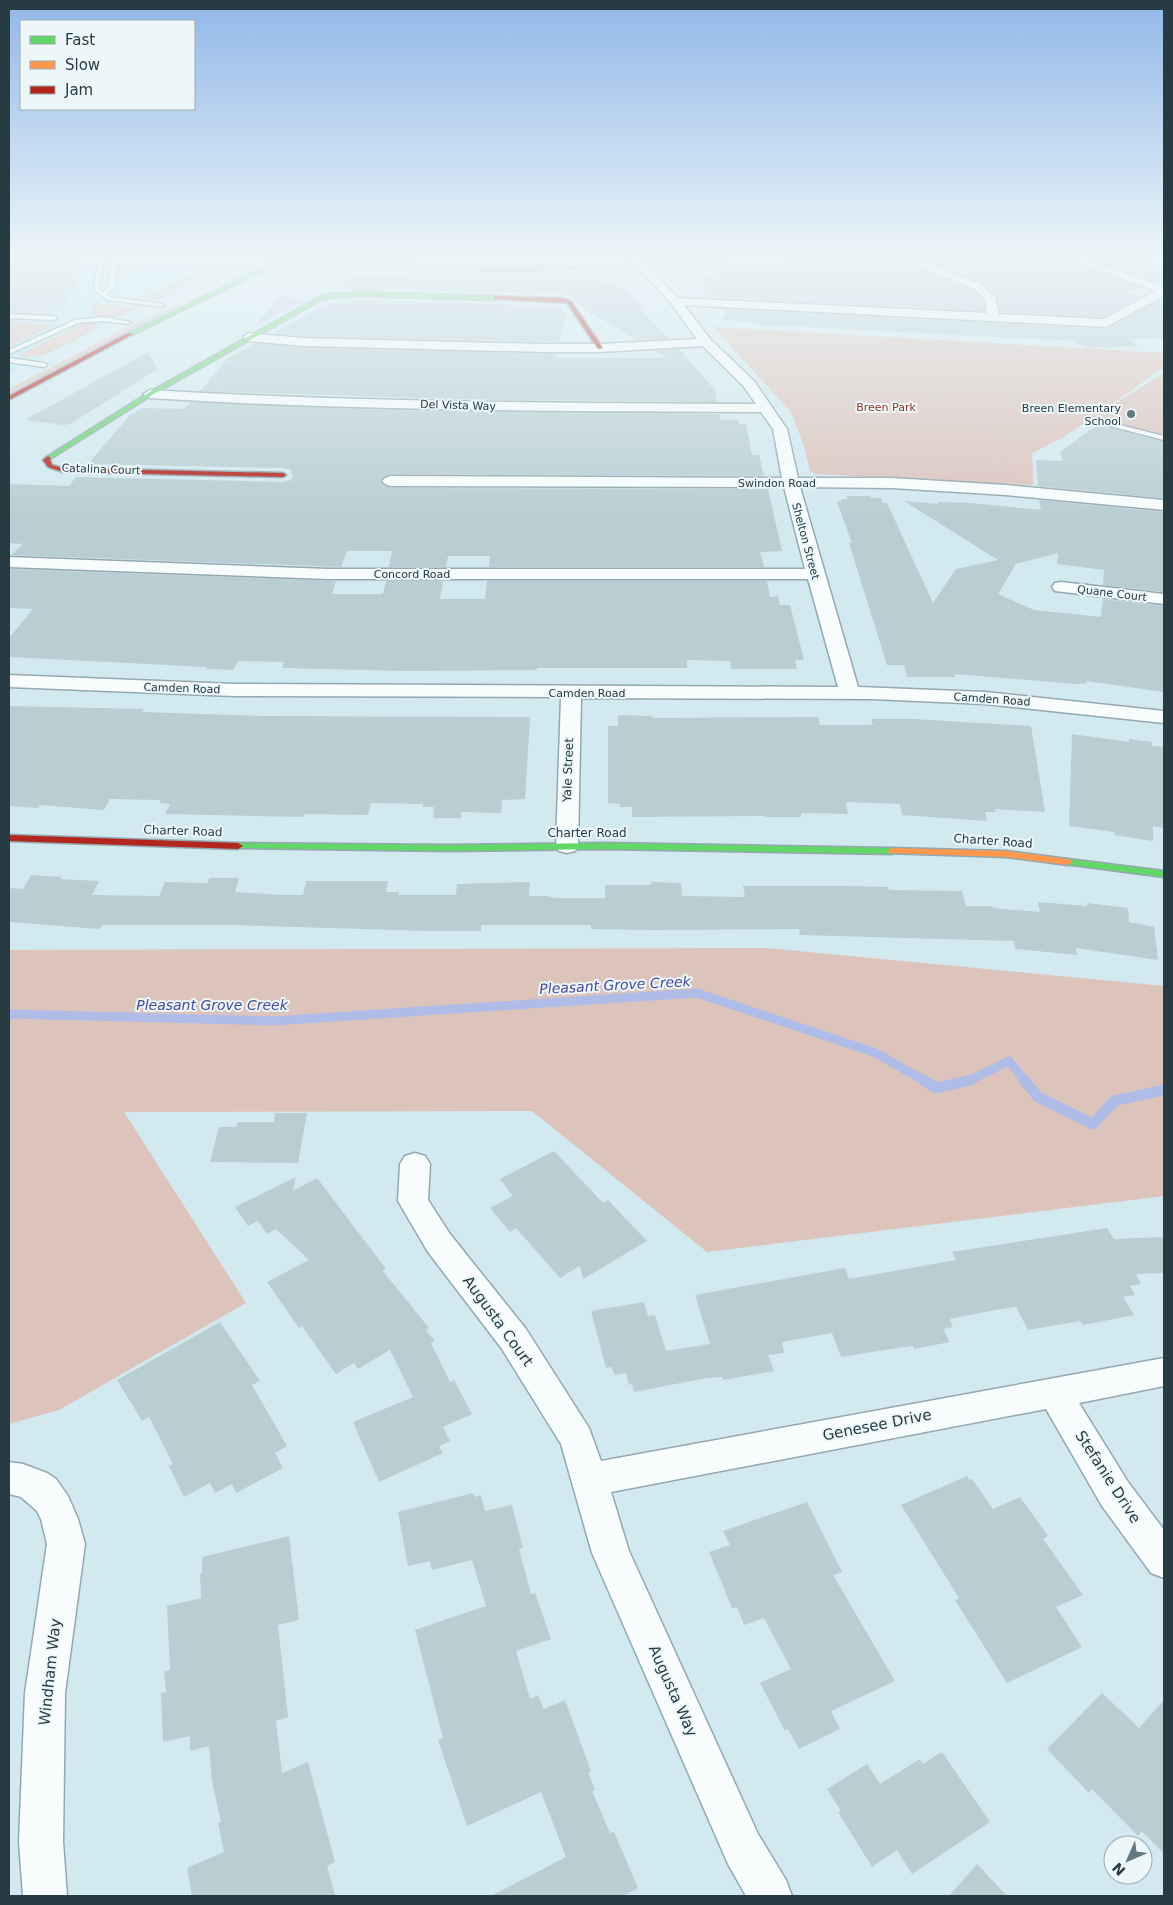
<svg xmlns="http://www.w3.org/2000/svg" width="1173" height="1905" font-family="'DejaVu Sans',sans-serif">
	<rect width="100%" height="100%" fill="#d2e9f0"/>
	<!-- built -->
	<path fill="#bae8f6" d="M9 253H236L241 254 245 261 202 277 176 293 101 327 9 374Z"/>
	<!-- green -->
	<path fill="#dcc4bc" d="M206 263 230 266 177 288 159 299 140 298 197 272 206 271Z
		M191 298H194L9 395V389L124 329Z
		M93 302 138 308 120 317 91 315Z
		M9 321 52 326 9 347Z
		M88 323H95L94 325 99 327C81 336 36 365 19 356L21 354 77 326Z
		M713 327 1164 353V367L1101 412 1164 373V441L1086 422 1062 438 1032 453 1033 485 815 474 810 471 804 446 791 412Z
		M766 948 1164 986V1196L707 1252 532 1111 124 1112 246 1303 59 1410 9 1424V950Z"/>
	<!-- forest -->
	<path fill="#dec4bc" d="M1059 347 1164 353V367L1062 438 1032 453 1033 485 1018 484C1007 470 995 467 977 465L976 461 998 454 1063 415 1032 403 1013 400 1063 367Z"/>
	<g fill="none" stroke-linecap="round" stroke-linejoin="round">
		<!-- stream-far2 -->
		<path stroke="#b0bce8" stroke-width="4.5" d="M1155 253 1164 256"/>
		<!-- stream-far1 -->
		<path stroke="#b0bce8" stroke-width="9" d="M9 1016 12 1014 273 1021 697 993 876 1053 925 1081
			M968 1081 1009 1061 1025 1081"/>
		<!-- stream -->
		<path stroke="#b0bce8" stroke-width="11" d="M923 1080 936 1088 971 1080
			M1024 1080 1038 1097 1093 1124 1114 1101 1164 1090"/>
	</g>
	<!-- building -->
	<path fill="#b9ced2" d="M30 253H78L74 268 81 267 74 292H69L64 310 9 312V256Z
		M783 253H1051L1142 288 1126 292 1141 296 1104 317 1000 312 996 296 983 284 922 259 915 263 917 268 973 291 982 299 985 311 706 297 703 278 731 268 781 265Z
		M1076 253H1126L1164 266V283L1161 284Z
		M352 276 457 280H586L611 283 620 286 645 310H641L669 339 637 340 581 307 574 297 562 294 343 289Z
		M281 296 305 300 253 328Z
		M359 300 561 306 566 314 559 342 303 336 274 333 328 303Z
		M1158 301 1164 304V338L1130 339 1138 346 1086 348V345H1078L1077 341 765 325 752 324 753 322 722 320 726 309 1106 329Z
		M255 343 303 348 556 354 555 358H668L655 351 679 349 715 390 717 402 453 399 200 391 227 359Z
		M148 352 158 369 70 424 64 425 25 420Z
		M190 402 379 410 719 414 721 420H739V424H746L752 455H759L764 476 390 474 384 477 380 481 384 485 390 488 768 489 782 551 760 552 764 567H489L490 556H448L446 567H389L392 551H347L341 567 11 555 23 544 9 543V484L69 486 76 477 283 482 291 480 293 476 291 470 283 468 88 464 130 415 142 408 185 409Z
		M1097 425 1164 442V498L1038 486 1036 460 1063 461 1060 452Z
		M846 496H870L871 498H881L883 503H887L933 603 956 569 998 560 904 501 938 504V502L971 503 1041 510 1039 500 1164 512V592L1103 585 1104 570 1057 564 1058 553 1016 564 998 594 1034 610 1101 617 1103 599 1164 606V692L1086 681 1087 683 1077 684 954 674 956 677H907L904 665H887L849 543H852L837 502 841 501V499H848Z
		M9 569 336 581 332 594H383L386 581H443L440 599H485L487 581H767L770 597 778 596 780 605H790L804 660H795L797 669H731L730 661 687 660V668H537V670L405 671 282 668 284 662 238 661 233 670 206 669 207 667 9 657V638L33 609 9 608Z
		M9 706 144 709 142 712 265 716 530 717 525 799 502 800 501 813 461 812V818H433L434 807H423V804L371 803 368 815 304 814 303 817 165 814 170 804 159 803 161 800 110 799 104 810 40 805 38 808 9 806Z
		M618 715 652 716 653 718 818 717 820 725H873L871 719H914L1031 726 1045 812 995 809 996 812H985L987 821 902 815 900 804 846 802 848 814 801 813V817H765V816L632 817V807H620V804L608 803V726H618Z
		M1072 734 1129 742V739L1152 742V746L1164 747V828L1153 826V841L1114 835 1115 832 1069 826Z
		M31 875 62 877 60 879 99 881 92 895 159 896 165 882 208 883 209 878H239L235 892 284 895H303L306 881H388L386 892H399V895H456L457 884 530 882 529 896H548L554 898H605V885H652L651 882 681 883 682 896 745 897 743 886H849L888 887 889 890 962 891 966 906H992L993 908 1040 912 1038 902 1087 906V903L1128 908 1129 922 1154 927 1158 960 1076 948 1077 955 1015 949 1014 941 800 935 799 929 654 930 591 929V925H481V931H430L233 925H103L99 929 9 922V888L23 889Z
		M275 1113H307L298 1163 210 1162 219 1127H236L238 1122H274Z
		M554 1151 603 1203 608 1200 647 1241 583 1279 580 1266 560 1278 516 1228 510 1232 490 1208 513 1196 500 1179Z
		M296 1177 293 1191 317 1178 386 1269 383 1271 429 1328 426 1330 435 1341 431 1343 450 1382 454 1380 472 1414 443 1427 450 1441 439 1446 443 1453 379 1482 353 1422 413 1397 390 1350 358 1369 354 1363 336 1374 302 1326 299 1328 267 1282 309 1260 276 1229 267 1234 258 1221 248 1226 235 1207Z
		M1107 1228 1114 1239 1164 1237V1273L1136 1274 1141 1284 1130 1286 1135 1295 1123 1297 1134 1315 1083 1325 1080 1321 1028 1330 1016 1307 995 1310 950 1319 953 1327 943 1329 950 1342 914 1349 913 1346 897 1348 841 1357 832 1333 782 1342 784 1353 768 1355 774 1371 723 1380 722 1377 707 1378 634 1392 632 1384 629 1385 626 1373 614 1375 612 1367 606 1368 591 1311 644 1302 648 1316 655 1315 666 1351 710 1344 695 1295 845 1268 849 1279 956 1260 952 1252Z
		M220 1322 260 1381 252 1385 287 1446 275 1453 283 1468 236 1493 232 1484 215 1493 210 1483 184 1497 169 1466 173 1464 149 1417 142 1421 117 1380Z
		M967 1476 970 1480 972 1479 993 1509 1020 1497 1048 1536 1043 1539 1083 1595 1056 1607 1082 1647 1007 1683 955 1600 959 1598 901 1505Z
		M473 1493 475 1497 481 1495 485 1511 512 1505 523 1548 519 1549 531 1594 535 1593 551 1639 516 1651 530 1699 538 1695 544 1709 565 1700 591 1771 588 1772 595 1790 592 1791 610 1833 614 1832 638 1888 623 1896H491L566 1857 541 1792 467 1826 438 1740 443 1738 415 1630 486 1606 472 1560 432 1570 430 1561 408 1566 398 1512Z
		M807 1502 842 1572 833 1575 895 1681 831 1711 840 1729 799 1749 788 1729 785 1731 760 1683 791 1669 764 1618 744 1625 737 1607 732 1608 709 1552 730 1545 723 1531Z
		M289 1536 299 1620 278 1625 288 1717 276 1721 282 1773 308 1762 335 1862 327 1866 335 1896H192L187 1868 224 1852 218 1823 221 1822 212 1781 209 1746 190 1751V1736L163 1742 161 1693 166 1692 164 1672 170 1670 167 1606 201 1598 200 1574 202 1573V1557Z
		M1102 1693 1139 1728 1164 1700V1854L1142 1831 1138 1836 1092 1789 1089 1793 1047 1749Z
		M942 1752 990 1822 912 1874 897 1850 872 1867 838 1812 841 1811 827 1789 867 1764 880 1784 920 1759 923 1764Z
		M977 1864 1007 1896H949Z"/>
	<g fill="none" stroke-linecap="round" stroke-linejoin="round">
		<defs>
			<path id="lane" d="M99 253H105L99 288 103 292 108 287 114 253H120L114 288 107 294 110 297 162 304 164 307 108 300 94 290Z
				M9 314 54 316 57 318 54 320 9 318Z
				M102 317 131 322 128 324 102 321 78 323 9 354V350L75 320Z
				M9 358 44 363 47 365 44 367 9 362Z
				M1104 421 1164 436V440L1102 424 1100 423Z"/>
			<path id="street" d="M624 253H635L678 298 987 313 984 298 974 289 918 266 917 264 918 262 922 261 982 285 995 297 999 314 1104 319 1155 291 1053 253H1069L1164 287V296L1106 327 684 305 710 339 754 381 787 429 798 478H892L1006 485 1164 500V510L1006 495 892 488 800 487 858 687 985 692 1164 711V723L985 704 872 699 581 698 578 846 575 851 567 853 559 851 556 846 561 697 234 696 9 687V675L234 684 838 687 808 579H328L9 567V557L328 569H805L784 487 390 486 385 484 382 481 385 478 390 476 782 478 773 429 761 412C558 411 353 411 150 398L143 394 150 390C352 402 554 403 756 404L744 387 703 346 600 352H545L303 346 249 341 243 337 249 333 303 338 545 344H600L697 339 671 303Z
				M1061 582 1164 594V604L1055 591 1052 587 1055 583Z
				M415 1153 425 1156 430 1164 428 1200 450 1234 526 1329 589 1428 601 1461 1164 1358V1386L1079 1403 1128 1482 1164 1530V1578L1151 1573 1102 1506 1046 1409 611 1492 629 1551 758 1834 786 1880 792 1896H746L728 1864 592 1553 561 1444 502 1349 428 1252 398 1201 400 1164 405 1156Z
				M9 1462 23 1464 47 1473 56 1479 68 1496 78 1519 85 1544 65 1693 63 1842 67 1896H23L19 1842 25 1693 47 1544 41 1519 37 1511 21 1497 9 1494Z"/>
			<path id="fast" d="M275 253C314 253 357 261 399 264 466 269 533 268 601 266L603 267 519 271 438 269 357 264 293 256 132 335 127 334 287 256Z
				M359 292 495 296 498 298 495 300 359 296 329 298 321 300 152 395 50 459 45 458 148 393 317 298 329 294Z
				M238 843 449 845 605 843 892 848 897 851 892 854 605 849 449 851 234 848 233 846Z
				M1068 859 1164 871V877L1064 864 1063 862Z"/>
			<path id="slow" d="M751 253H767L701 262 601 268 599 267 701 260Z
				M892 848 1006 851 1068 859 1073 862 1068 865 1006 857 888 853 887 851Z"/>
			<path id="jam" d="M495 296 562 298 571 301 603 348 598 349 567 303 493 299Z
				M128 333 133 334 9 400V396Z
				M48 456 51 458 50 460 52 465 63 468 283 473 286 475 283 477 63 472 48 467 43 460Z
				M9 835 238 843 243 846 238 849 9 841Z"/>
		</defs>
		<!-- lane casing -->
		<use href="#lane" stroke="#94a8af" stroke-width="3"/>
		<!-- street casing -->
		<use href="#street" stroke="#94a8af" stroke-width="3"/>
		<!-- fast casing -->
		<use href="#fast" stroke="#94a8af" stroke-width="3"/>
		<!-- slow casing -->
		<use href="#slow" stroke="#94a8af" stroke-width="3"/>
		<!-- jam casing -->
		<use href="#jam" stroke="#94a8af" stroke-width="3"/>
		<!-- path-far1 -->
		<path stroke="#c1c9ce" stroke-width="1" stroke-dasharray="1 2" stroke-linecap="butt" d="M20 253 18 258 21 264
			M224 253 214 262 226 265
			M9 258 18 257
			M133 263 151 262
			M197 263 214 262
			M159 264 178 263
			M9 266 36 263
			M132 269 150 268
			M33 271 83 268
			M9 283 31 276 40 253
			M738 345 750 346C755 370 785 371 804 380 811 383 817 388 823 393
			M750 346 778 340 897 348 1046 353 1055 356 1057 362 1048 375 1016 393
			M820 389 849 393
			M855 393 897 386 934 388 932 393"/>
		<!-- path -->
		<path stroke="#c1c9ce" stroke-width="2" stroke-dasharray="1 2.5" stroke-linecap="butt" d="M822 392 830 405C829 430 816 432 840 455L826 463
			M841 392 852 394 862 392
			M932 392 931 395C954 412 984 415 1010 402
			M1005 400 1018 392
			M1011 402 1036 406 1065 417 1085 402 1104 406
			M970 404 960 411C977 430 1000 435 1025 439
			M831 406 851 394
			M840 455 858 462
			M978 462 1001 455
			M954 465 976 463 1002 468
			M1006 470 1000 459 1002 455 1065 417"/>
		<!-- lane -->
		<use href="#lane" fill="#f8fcfd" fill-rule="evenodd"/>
		<!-- street -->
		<use href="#street" fill="#f8fcfd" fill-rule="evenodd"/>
		<!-- fast -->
		<use href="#fast" fill="#63d668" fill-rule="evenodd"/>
		<!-- slow -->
		<use href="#slow" fill="#ff974d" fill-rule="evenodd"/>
		<!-- jam -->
		<use href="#jam" fill="#b3261e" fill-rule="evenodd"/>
	</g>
	<!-- sky -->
	<linearGradient id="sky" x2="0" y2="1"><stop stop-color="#91b7e8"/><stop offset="0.49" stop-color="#ebf5f8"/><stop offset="1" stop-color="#ebf5f8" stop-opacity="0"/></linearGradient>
	<rect width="1173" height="520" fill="url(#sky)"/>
	<!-- markers -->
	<circle fill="#62797f" stroke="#edf7fa" stroke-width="2" cx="1131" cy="414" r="5"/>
	<g text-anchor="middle" stroke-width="4" stroke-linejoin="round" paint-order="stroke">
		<!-- far-street labels -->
		<g font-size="11" fill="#263c42" stroke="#edf7fa">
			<text transform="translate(458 405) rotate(2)" y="4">Del Vista Way</text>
			<text transform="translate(101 469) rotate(2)" y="4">Catalina Court</text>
			<text x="777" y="487">Swindon Road</text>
			<text transform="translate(806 541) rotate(75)" y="4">Shelton Street</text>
			<text x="412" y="578">Concord Road</text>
			<text transform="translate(1112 593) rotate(7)" y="4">Quane Court</text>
			<text transform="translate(182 688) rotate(2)" y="4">Camden Road</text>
			<text x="587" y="697">Camden Road</text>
			<text transform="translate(992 699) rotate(4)" y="4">Camden Road</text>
		</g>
		<!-- far-park labels -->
		<g font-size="11" fill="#8b3b23" stroke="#edf7fa">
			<text x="886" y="411">Breen Park</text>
		</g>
		<!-- far-poi labels -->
		<g font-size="11" fill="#263c42" stroke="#edf7fa" text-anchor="end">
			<text x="1121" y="412">Breen Elementary<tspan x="1121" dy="13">School</tspan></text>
		</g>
		<!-- street labels -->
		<g font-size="12" fill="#263c42" stroke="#edf7fa">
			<text transform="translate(568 770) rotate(-88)" y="4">Yale Street</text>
			<text transform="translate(183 831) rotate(2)" y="4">Charter Road</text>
			<text x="587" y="837">Charter Road</text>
			<text transform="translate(993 841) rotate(4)" y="4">Charter Road</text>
		</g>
		<!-- water labels -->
		<g font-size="14" font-style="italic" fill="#464a91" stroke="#edf7fa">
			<text transform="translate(615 985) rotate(-3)" y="5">Pleasant Grove Creek</text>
			<text x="212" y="1010">Pleasant Grove Creek</text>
		</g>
		<!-- near-street labels -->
		<g font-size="15" fill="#263c42" stroke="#edf7fa">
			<text transform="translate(498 1321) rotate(54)" y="5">Augusta Court</text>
			<text transform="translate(877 1425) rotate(-11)" y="5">Genesee Drive</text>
			<text transform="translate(1108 1477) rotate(57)" y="5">Stefanie Drive</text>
			<text transform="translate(50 1672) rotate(-84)" y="5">Windham Way</text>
			<text transform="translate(673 1691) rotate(66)" y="5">Augusta Way</text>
		</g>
	</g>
	<!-- border -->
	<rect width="1173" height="1905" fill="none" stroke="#263c42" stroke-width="20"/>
	<!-- legend -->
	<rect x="20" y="20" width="175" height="90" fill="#edf7fa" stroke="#9dacb0"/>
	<rect x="30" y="36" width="25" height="8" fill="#63d668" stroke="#9dacb0"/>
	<text x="65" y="45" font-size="15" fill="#263c42">Fast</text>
	<rect x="30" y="61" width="25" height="8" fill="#ff974d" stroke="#9dacb0"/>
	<text x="65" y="70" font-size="15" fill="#263c42">Slow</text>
	<rect x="30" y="86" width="25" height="8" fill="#b3261e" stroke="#9dacb0"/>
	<text x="65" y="95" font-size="15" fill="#263c42">Jam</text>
	<!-- north arrow -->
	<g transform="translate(1128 1860) rotate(225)"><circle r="24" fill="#edf7fa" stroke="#9dacb0"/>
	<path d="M0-4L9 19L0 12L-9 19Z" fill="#62797f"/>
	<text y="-8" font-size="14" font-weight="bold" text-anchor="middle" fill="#263c42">N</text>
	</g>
</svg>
